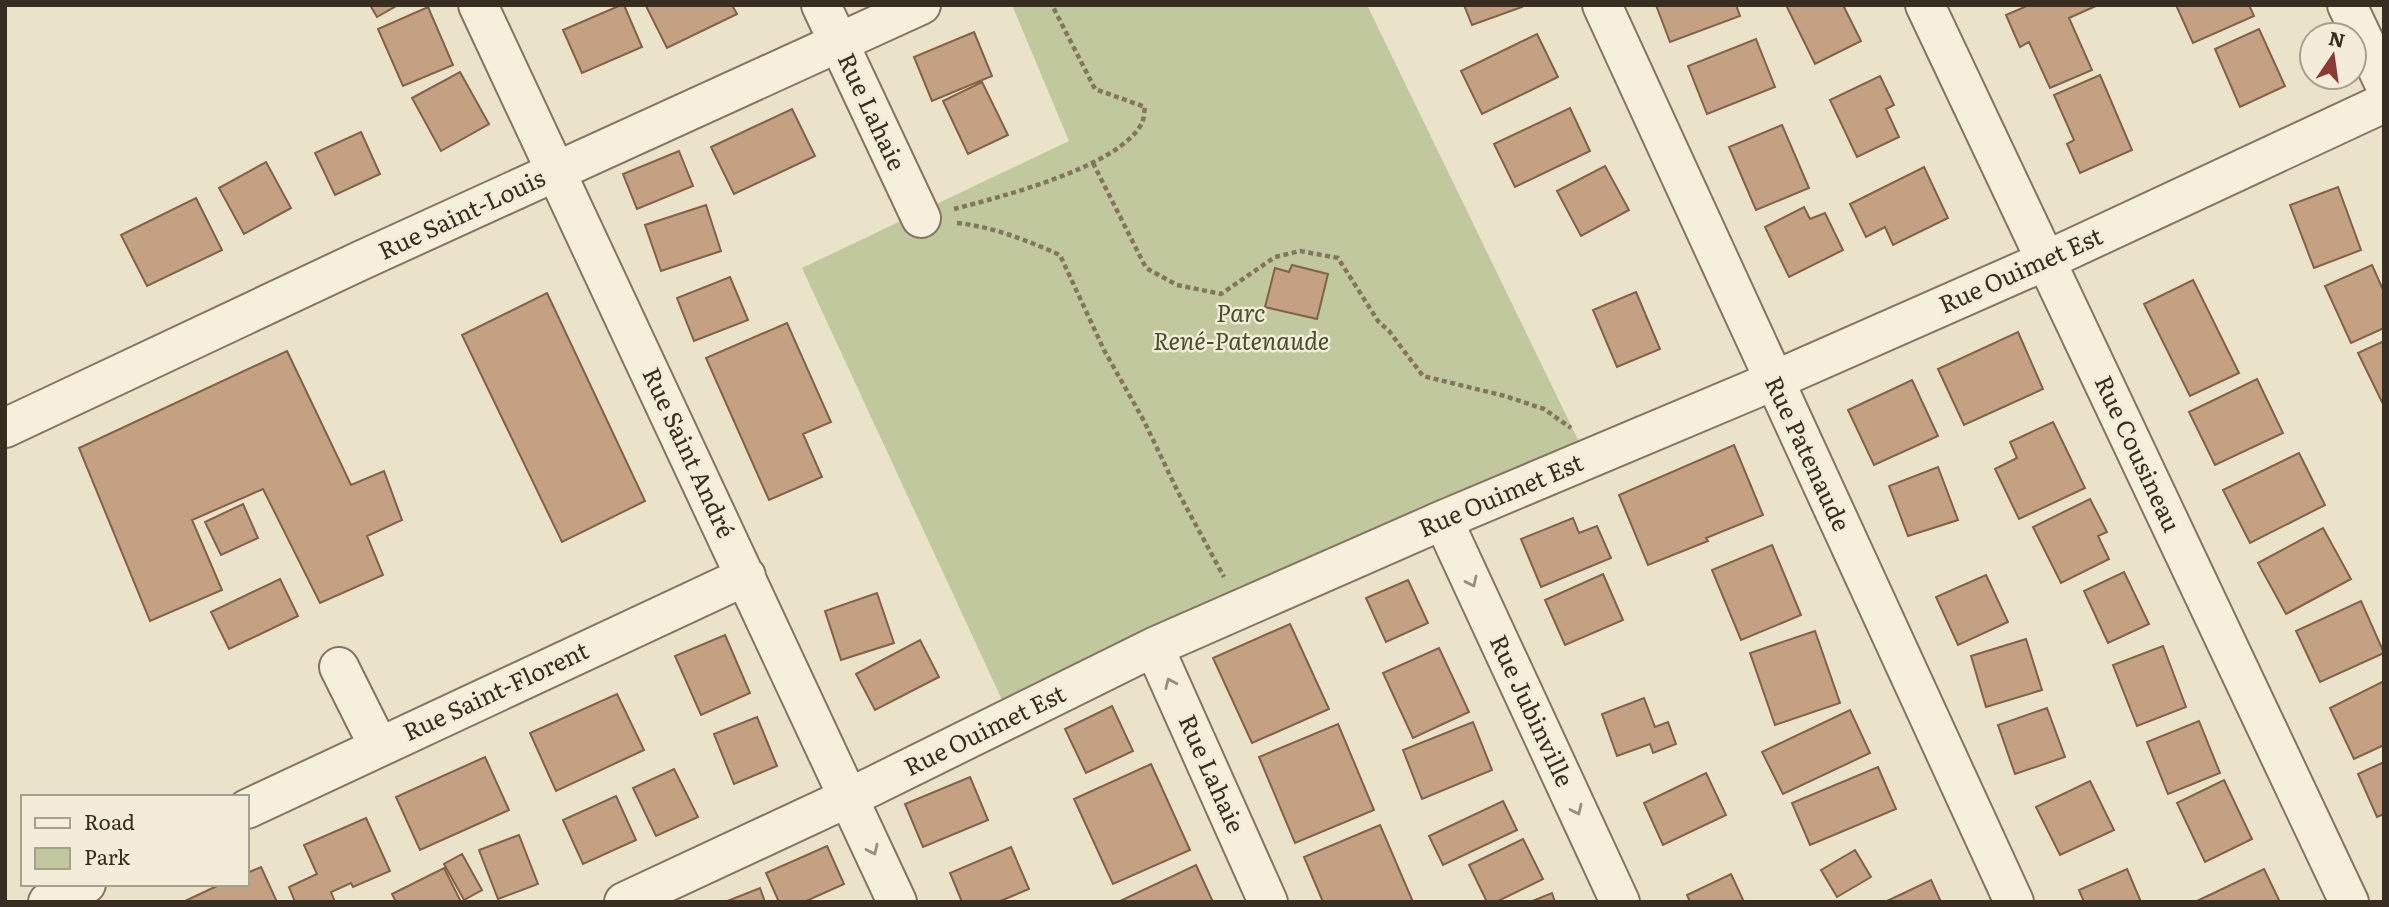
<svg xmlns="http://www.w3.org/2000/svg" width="2389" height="907" font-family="Literata,serif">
	<rect width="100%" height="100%" fill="#eae2c9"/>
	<!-- green -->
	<path fill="#c1c89e" d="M1012 5H1367L1584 452 1010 717 802 268 1069 141Z"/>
	<!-- building -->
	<path fill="#c4a183" stroke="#826148" stroke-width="2" d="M370 5H398L377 17Z
		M621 5H624L642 47 582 73 563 30Z
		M732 5 737 14 667 48 646 6Z
		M1464 5H1521L1522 7 1472 25Z
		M1656 5H1736L1740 16 1670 42Z
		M1786 5H1843L1861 41 1815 64Z
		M2029 5H2098L2069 18 2092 70 2050 88 2029 42 2020 47 2006 15Z
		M2176 5H2249L2254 16 2193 43Z
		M428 7 453 65 403 86 378 29Z
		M2259 29 2285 86 2240 107 2215 49Z
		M974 32 992 76 932 101 914 57Z
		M1537 34 1558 77 1482 114 1461 71Z
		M1756 39 1775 87 1707 114 1688 66Z
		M460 72 489 124 441 151 412 98Z
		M2100 75 2132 150 2080 173 2067 144 2074 140 2054 95Z
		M1880 76 1894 105 1886 109 1899 137 1857 157 1830 100Z
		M982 82 1008 135 968 154 943 101Z
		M1570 108 1590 151 1515 187 1494 144Z
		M792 109 815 156 734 194 711 147Z
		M1782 125 1809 188 1756 210 1729 147Z
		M361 132 380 174 335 195 315 153Z
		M679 151 693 186 637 209 623 174Z
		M266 162 291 208 244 234 219 188Z
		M1605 166 1629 210 1581 236 1557 191Z
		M1924 167 1948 218 1893 245 1885 227 1866 237 1850 204Z
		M2338 187 2361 250 2314 268 2290 205Z
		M196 198 222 250 147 286 121 235Z
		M706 205 721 251 661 271 645 225Z
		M1804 207 1810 219 1825 213 1843 250 1789 277 1765 227Z
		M1292 265 1328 274 1317 319 1265 307 1275 268 1289 272Z
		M2372 265 2384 292V328L2351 343 2325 286Z
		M730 277 748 320 694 341 677 298Z
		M2193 280 2239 373 2190 396 2144 304Z
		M1636 292 1660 349 1617 367 1593 310Z
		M547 293 645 501 562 542 462 335Z
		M787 323 831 422 803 434 822 477 769 500 706 358Z
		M2018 332 2043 389 1964 425 1938 369Z
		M2384 341V406L2358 353Z
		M287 351 351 485 384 471 402 520 367 536 383 575 320 603 263 489 192 520 222 590 150 621 79 448Z
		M2257 379 2283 433 2215 465 2189 412Z
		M1912 380 1938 436 1874 465 1848 410Z
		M2053 422 2085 488 2019 519 1995 469 2017 458 2010 442Z
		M1734 445 1763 515 1706 538 1708 541 1648 565 1619 495Z
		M2299 453 2325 505 2250 543 2223 490Z
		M1938 467 1958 520 1908 536 1889 486Z
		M2090 499 2107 532 2098 536 2109 559 2061 583 2033 527Z
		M243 504 258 538 221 555 205 522Z
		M1573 518 1579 533 1597 526 1611 558 1541 587 1521 539Z
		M2323 528 2351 579 2286 614 2258 563Z
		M1772 545 1801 615 1741 640 1712 570Z
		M2124 572 2149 624 2108 643 2084 591Z
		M1603 574 1623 620 1565 645 1545 600Z
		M1986 575 2008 622 1958 645 1936 597Z
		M280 579 298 616 229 649 211 612Z
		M1408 580 1428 623 1386 642 1366 598Z
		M877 593 894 643 841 660 825 611Z
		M2361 601 2384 653 2320 682 2296 631Z
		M1290 624 1329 709 1252 743 1213 658Z
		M1815 631 1840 703 1775 725 1750 653Z
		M725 635 750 693 701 715 675 656Z
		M2026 639 2042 690 1986 707 1971 656Z
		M920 640 939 677 875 710 856 674Z
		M2163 646 2186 707 2137 726 2113 665Z
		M1439 648 1469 712 1413 738 1383 673Z
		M2384 681V745L2354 759 2330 708Z
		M617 694 644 750 556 791 530 733Z
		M1644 698 1655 727 1668 722 1676 744 1653 753 1650 744 1617 756 1602 714Z
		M1112 706 1133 751 1086 773 1065 729Z
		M2047 708 2065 757 2015 774 1998 725Z
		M1850 710 1870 753 1783 794 1762 752Z
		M757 717 777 766 734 784 714 734Z
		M2199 721 2220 773 2168 794 2147 742Z
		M1473 722 1492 770 1422 799 1403 750Z
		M1338 724 1374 810 1295 843 1259 757Z
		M485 757 509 810 420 850 396 797Z
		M2384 762V814L2377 817 2358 774Z
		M1151 764 1190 850 1113 884 1074 799Z
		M1878 767 1896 809 1810 845 1792 803Z
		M674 769 698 817 656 836 633 788Z
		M1706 773 1726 815 1663 845 1644 803Z
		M970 777 988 820 923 847 905 804Z
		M2224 780 2252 839 2205 862 2177 803Z
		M2090 781 2114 830 2060 855 2036 807Z
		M616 796 636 840 583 864 563 820Z
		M1503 801 1517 830 1443 865 1429 836Z
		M366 818 390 871 353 887 351 883 331 892 335 902H295L289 887 317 874 304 845Z
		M1380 825 1413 902H1323L1304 857Z
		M519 835 538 884 498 899 479 850Z
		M1523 839 1543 879 1496 902H1487L1469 865Z
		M827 846 844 884 804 902H779L766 873Z
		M1011 847 1029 889 998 902H962L950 873Z
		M1855 850 1871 877 1837 897 1821 870Z
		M462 854 482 890 464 900 444 864Z
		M1196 865 1213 902H1121L1120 901Z
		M261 867 277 902H183L221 884H247V873Z
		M444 868 461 902H396L392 894Z
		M2127 869 2141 902H2084L2079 890Z
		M2264 869 2280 902H2195Z
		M1731 874 1744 902H1690L1687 895Z
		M1931 880 1941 902H1885Z
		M760 888 765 902H725Z
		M1552 893 1555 902H1530Z"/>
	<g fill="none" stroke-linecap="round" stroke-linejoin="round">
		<defs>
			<path id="minor" d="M478 5 897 902
				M821 5 921 218
				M1602 5 2014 902
				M1925 5 2349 902
				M2347 5 2384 83
				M5 428 362 260 921 5
				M1443 520 1620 902
				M1154 647 1268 902
				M339 667 379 747
				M247 809 746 576
				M48 902 86 884
				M624 902 873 786 1154 647 1443 520 1773 381 2045 261 2384 103"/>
		</defs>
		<!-- minor casing -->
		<use href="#minor" stroke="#85755f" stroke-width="42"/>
		<!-- path -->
		<path stroke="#85755f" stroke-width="4.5" stroke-dasharray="5 3.5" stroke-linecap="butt" d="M1093 163 1146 268 1177 285 1221 294 1275 257 1300 251 1338 258 1378 321 1389 331 1423 376 1505 396 1544 409 1571 428
			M954 209C1000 197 1120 167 1142 123 1144 119 1144 112 1145 107L1095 89 1052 5
			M957 223C994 227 1026 240 1060 255L1104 350 1144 421 1178 492 1224 577"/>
		<!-- minor -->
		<use href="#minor" stroke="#f6efdb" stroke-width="38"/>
	</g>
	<!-- one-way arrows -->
	<defs><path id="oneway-chevron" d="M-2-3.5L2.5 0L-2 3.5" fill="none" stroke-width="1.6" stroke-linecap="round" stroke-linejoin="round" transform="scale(1.75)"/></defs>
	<g stroke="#968e7e">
		<use href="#oneway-chevron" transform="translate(1472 582) rotate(65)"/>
		<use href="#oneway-chevron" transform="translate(1170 683) rotate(-114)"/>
		<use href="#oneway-chevron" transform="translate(1577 810) rotate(65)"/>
		<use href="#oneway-chevron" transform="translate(873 850) rotate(65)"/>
	</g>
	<g text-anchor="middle" stroke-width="5" stroke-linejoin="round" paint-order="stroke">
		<!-- street labels -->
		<g font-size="24" fill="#372d21" stroke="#f2ecd8">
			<text transform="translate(871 112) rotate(65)" y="8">Rue Lahaie</text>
			<text transform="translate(462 215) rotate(-25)" y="8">Rue Saint-Louis</text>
			<text transform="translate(2021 271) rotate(-24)" y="8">Rue Ouimet Est</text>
			<text transform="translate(688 453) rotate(65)" y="8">Rue Saint André</text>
			<text transform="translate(1807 454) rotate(65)" y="8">Rue Patenaude</text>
			<text transform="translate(2137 454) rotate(65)" y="8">Rue Cousineau</text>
			<text transform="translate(1501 496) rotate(-23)" y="8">Rue Ouimet Est</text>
			<text transform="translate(496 692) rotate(-25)" y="8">Rue Saint-Florent</text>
			<text transform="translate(1531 711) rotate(65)" y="8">Rue Jubinville</text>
			<text transform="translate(985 731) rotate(-26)" y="8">Rue Ouimet Est</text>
			<text transform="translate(1211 774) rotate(66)" y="8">Rue Lahaie</text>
		</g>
		<!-- park labels -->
		<g font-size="24" font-style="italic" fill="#45512a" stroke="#f2ecd8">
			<text x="1241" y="322">Parc<tspan x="1241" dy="28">René-Patenaude</tspan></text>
		</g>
	</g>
	<!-- border -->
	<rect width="2389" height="907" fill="none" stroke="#372d21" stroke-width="14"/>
	<!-- legend -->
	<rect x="21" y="795" width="228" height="91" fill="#f2ecd8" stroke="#a7a08f" stroke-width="2"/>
	<rect x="35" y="818" width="35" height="10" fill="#f6efdb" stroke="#a7a08f" stroke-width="2"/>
	<text x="84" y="830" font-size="21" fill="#372d21">Road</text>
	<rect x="35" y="848" width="35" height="21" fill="#c1c89e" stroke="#a7a08f" stroke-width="2"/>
	<text x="84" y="865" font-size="21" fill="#372d21">Park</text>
	<!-- north arrow -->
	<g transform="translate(2333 56) rotate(13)"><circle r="33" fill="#f2ecd8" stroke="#a7a08f" stroke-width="2"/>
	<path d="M0-5L12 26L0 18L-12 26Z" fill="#8e3935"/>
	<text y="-10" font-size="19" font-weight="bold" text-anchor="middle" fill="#372d21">N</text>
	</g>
</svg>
